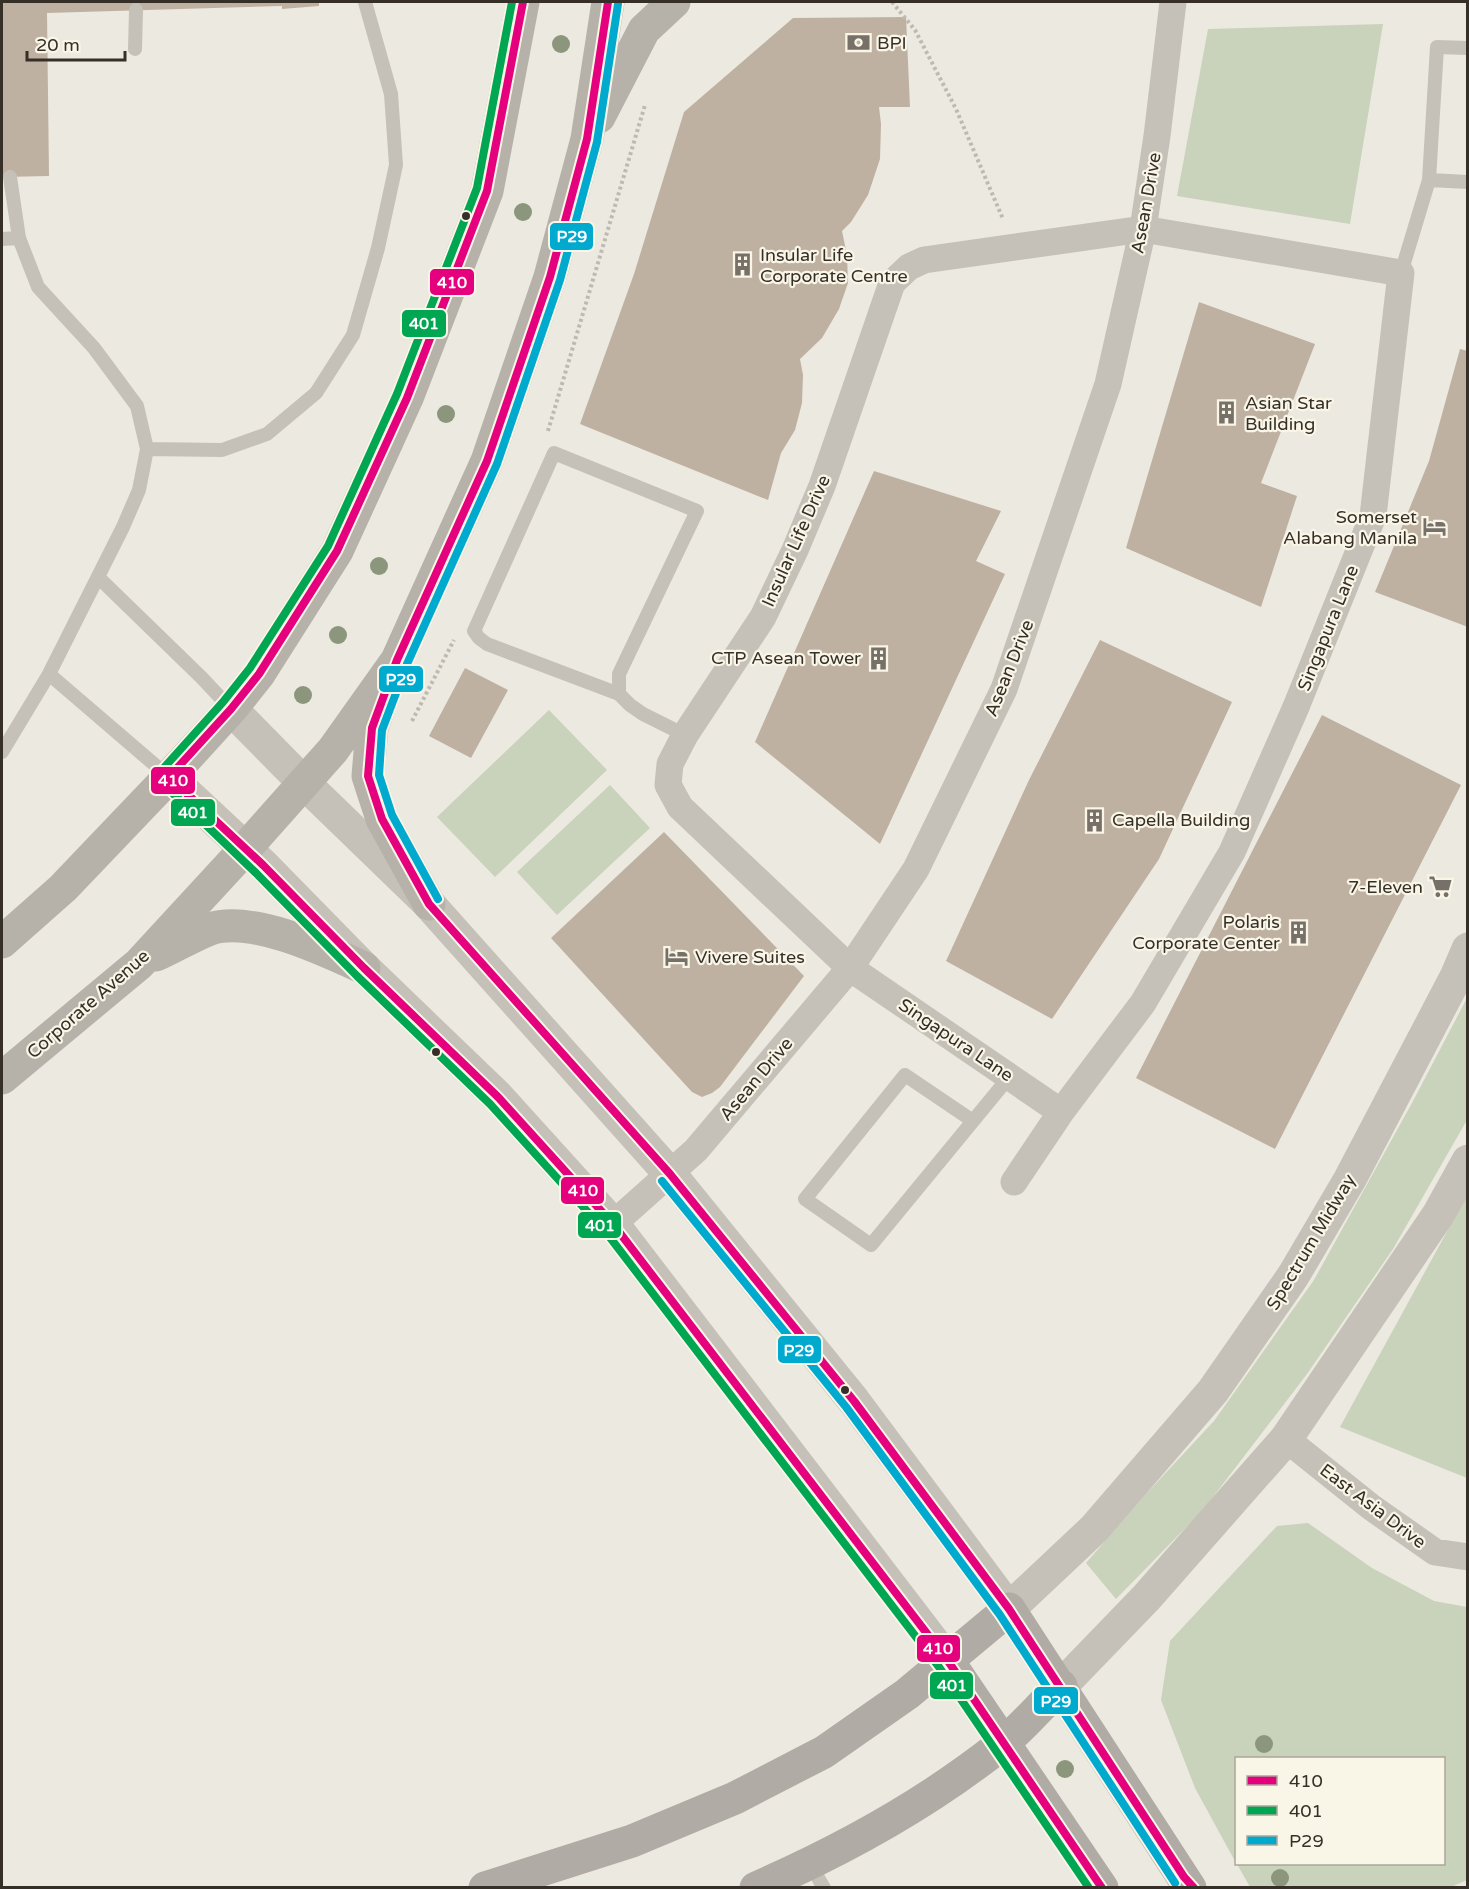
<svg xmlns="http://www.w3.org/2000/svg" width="1469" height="1889" font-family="'Varela Round',sans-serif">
	<rect width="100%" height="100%" fill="#ece9e0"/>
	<!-- green -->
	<path fill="#c9d2ba" d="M1383 24 1350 224 1177 196 1208 29Z
		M549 710 607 770 495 877 437 817Z
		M610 785 650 828 557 915 517 872Z
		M1467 998V1120L1393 1249 1307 1374 1203 1510 1116 1599 1086 1563 1146 1494 1214 1421 1314 1280 1412 1103Z
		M1467 1195V1478L1340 1427Z
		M1308 1523 1372 1568 1434 1601 1467 1607V1880L1449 1888 1250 1887 1237 1864H1444V1758H1236V1863L1195 1788 1161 1700 1170 1641 1277 1526Z"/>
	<!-- building -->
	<path fill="#bfb1a2" d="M2 2H319V6L282 9V6L47 13 49 176 2 177Z
		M906 17 910 107H879L881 124 880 159 868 195 851 222 842 231 847 255 848 283 839 309 822 338 800 359 803 375 802 403 795 430 781 453 768 500 580 424 634 274 684 112 793 18Z
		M1199 302 1315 344 1261 483 1297 496 1261 607 1126 548Z
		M1460 349 1468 351V627L1375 592 1429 461Z
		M874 471 1001 511 976 561 1005 574 880 844 755 742Z
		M1100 640 1232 702 1159 859 1052 1019 946 961 1029 780Z
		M465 668 508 690 471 758 429 736Z
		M1322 715 1461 785 1275 1149 1136 1078Z
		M664 832 804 976 720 1087 712 1093 702 1097 692 1092 551 938Z"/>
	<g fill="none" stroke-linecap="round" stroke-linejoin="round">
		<!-- path -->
		<path stroke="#bebab2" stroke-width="4" stroke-dasharray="3 3" stroke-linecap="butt" d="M892 2 915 30 956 109 1003 219
			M548 431 645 105
			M412 721 454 640"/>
		<!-- service -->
		<path stroke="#c5c1b9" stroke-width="14" d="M135 49 136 10
			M1429 180 1468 182
			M2 239 19 238
			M1401 273 1429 180 1437 47 1468 48
			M147 449 222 450 267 434 316 393 353 335 378 248 396 165 391 94 365 2
			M98 577 202 678 231 709
			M49 674 169 777
			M619 694 487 644 479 638 474 631 554 453 697 511 619 674V694L630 705 643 714 685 735
			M2 752 49 674 123 527 139 490 147 449 137 406 94 348 38 287 19 238 10 177
			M973 1121 905 1075 805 1199 871 1245 1010 1076
			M810 1864 824 1888"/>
		<!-- minor -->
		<path stroke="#c5c1b9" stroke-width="27" d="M1143 229 1401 273 1373 516 1296 707 1232 852 1143 1003 1061 1112 850 968 680 807 668 785 670 764 685 735 763 617 795 550 822 486 892 283 909 267 924 260Z
			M1014 1182 1061 1112
			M613 1224 696 1150 850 968 916 869 1004 689 1108 384 1143 229 1157 136 1173 2
			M1286 1439 1371 1507 1435 1552 1468 1557"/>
		<!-- tertiary -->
		<path stroke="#c5c1b9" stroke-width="33" d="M231 709 303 782 429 904 670 1174 854 1401 1009 1609 1094 1529 1213 1391 1293 1276 1350 1179 1456 977 1468 949
			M169 777 263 865 364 968 498 1097 613 1224 948 1661
			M1061 1686 1146 1598 1286 1439 1438 1215 1468 1161"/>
		<!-- secondary -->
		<path stroke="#b6b2aa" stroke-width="33" d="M599 117 644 30 674 2
			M384 694 372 728 368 776 382 819 429 904
			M2 942 63 888 169 777 231 709 259 674 337 551 407 398 487 191 523 2
			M156 955C174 947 192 936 210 929 252 915 325 950 364 968
			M2 1078 139 964 245 849 333 750 397 660 487 461 550 277 587 139 608 2"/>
		<!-- trunk -->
		<path stroke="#b0aba4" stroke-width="33" d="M948 1661 1102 1888
			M485 1888 632 1841 735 1798 824 1752 907 1694 1009 1609 1190 1888
			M756 1888C843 1850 927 1804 1002 1744 1023 1727 1041 1705 1061 1686"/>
		<defs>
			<path id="bus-1" d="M523 2 487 191 407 398 337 551 259 674 231 709 169 777 263 865 364 968 498 1097 613 1224 948 1661 1102 1888
				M608 2 587 139 550 277 487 461 397 660 372 728 368 776 382 819 429 904 670 1174 854 1401 1009 1609 1184 1877 1194 1888"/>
			<path id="bus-2" d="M512 2 477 188 397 394 328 546 250 668 223 702 161 771 159 780 256 873 357 976 490 1104 605 1231 939 1667 1089 1888"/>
			<path id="bus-3" d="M438 899 392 815 379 775 382 730 407 664 497 464 560 280 597 142 618 4
				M662 1181 846 1407 1000 1615 1175 1883"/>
		</defs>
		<!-- bus-1 casing -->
		<use href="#bus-1" stroke="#f9f5e7" stroke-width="12"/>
		<!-- bus-2 casing -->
		<use href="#bus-2" stroke="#f9f5e7" stroke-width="12"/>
		<!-- bus-3 casing -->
		<use href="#bus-3" stroke="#f9f5e7" stroke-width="12"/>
		<!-- bus-1 -->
		<use href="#bus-1" stroke="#e5007d" stroke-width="8"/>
		<!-- bus-2 -->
		<use href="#bus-2" stroke="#00a651" stroke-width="8"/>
		<!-- bus-3 -->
		<use href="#bus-3" stroke="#00a9ce" stroke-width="8"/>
	</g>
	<!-- trees -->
	<g fill="#8b967d">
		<circle cx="561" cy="44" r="9"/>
		<circle cx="523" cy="212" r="9"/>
		<circle cx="446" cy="414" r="9"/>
		<circle cx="379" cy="566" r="9"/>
		<circle cx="338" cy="635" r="9"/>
		<circle cx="303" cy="695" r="9"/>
		<circle cx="1264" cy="1744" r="9"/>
		<circle cx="1065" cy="1769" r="9"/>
		<circle cx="1280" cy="1878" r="9"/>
	</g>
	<!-- icons -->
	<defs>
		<symbol id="bank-bare" viewBox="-9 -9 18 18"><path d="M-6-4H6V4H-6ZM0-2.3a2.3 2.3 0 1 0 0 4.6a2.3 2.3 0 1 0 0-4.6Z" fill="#767068" stroke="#f9f5e7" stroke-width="2.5" paint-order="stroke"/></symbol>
		<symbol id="building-bare" viewBox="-9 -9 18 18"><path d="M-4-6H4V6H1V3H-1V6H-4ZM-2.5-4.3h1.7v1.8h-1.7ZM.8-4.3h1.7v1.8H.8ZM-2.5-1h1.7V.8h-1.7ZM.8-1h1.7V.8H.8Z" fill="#767068" stroke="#f9f5e7" stroke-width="2.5" paint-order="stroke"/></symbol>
		<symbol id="hotel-bare" viewBox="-9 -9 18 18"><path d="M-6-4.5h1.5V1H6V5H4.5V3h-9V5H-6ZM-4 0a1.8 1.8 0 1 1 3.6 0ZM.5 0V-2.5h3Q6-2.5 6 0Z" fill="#767068" stroke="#f9f5e7" stroke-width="2.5" paint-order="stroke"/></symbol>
		<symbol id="supermarket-bare" viewBox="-9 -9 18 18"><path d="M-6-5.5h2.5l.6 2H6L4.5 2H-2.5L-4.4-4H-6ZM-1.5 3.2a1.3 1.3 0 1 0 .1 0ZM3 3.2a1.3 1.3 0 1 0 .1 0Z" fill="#767068" stroke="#f9f5e7" stroke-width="2.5" paint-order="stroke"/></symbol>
	</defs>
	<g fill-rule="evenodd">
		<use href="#bank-bare" x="842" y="26" width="33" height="33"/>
		<use href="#building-bare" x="726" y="248" width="33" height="33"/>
		<use href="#building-bare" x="1210" y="396" width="33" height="33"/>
		<use href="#hotel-bare" x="1418" y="510" width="33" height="33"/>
		<use href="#building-bare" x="862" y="642" width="33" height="33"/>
		<use href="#building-bare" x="1078" y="804" width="33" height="33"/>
		<use href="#supermarket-bare" x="1424" y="870" width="33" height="33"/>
		<use href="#building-bare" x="1282" y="916" width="33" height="33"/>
		<use href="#hotel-bare" x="660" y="940" width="33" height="33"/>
	</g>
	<!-- markers -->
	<g fill="#362f28" stroke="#f9f5e7" stroke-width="2">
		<circle cx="466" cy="216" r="5"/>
		<circle cx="436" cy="1052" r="5"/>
		<circle cx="845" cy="1390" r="5"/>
	</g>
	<g text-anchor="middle" stroke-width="4.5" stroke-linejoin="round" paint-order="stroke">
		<!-- poi labels -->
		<g font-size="18" fill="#362f28" stroke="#f9f5e7" text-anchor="start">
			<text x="877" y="49">BPI</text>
			<text x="760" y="261">Insular Life<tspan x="760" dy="21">Corporate Centre</tspan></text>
			<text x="1245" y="409">Asian Star<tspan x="1245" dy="21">Building</tspan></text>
			<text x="1417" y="523" text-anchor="end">Somerset<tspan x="1417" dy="21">Alabang Manila</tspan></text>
			<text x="861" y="664" text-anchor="end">CTP Asean Tower</text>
			<text x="1112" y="826">Capella Building</text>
			<text x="1423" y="893" text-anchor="end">7-Eleven</text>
			<text x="1280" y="928" text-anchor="end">Polaris<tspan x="1280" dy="21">Corporate Center</tspan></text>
			<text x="695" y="963">Vivere Suites</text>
		</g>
		<!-- street labels -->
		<g font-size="18" fill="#362f28" stroke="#f9f5e7">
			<text transform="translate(1146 203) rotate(-80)" y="6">Asean Drive</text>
			<text transform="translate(796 541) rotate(-66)" y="6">Insular Life Drive</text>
			<text transform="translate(1328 628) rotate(-68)" y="6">Singapura Lane</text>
			<text transform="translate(1009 668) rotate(-68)" y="6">Asean Drive</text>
			<text transform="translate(88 1004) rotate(-41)" y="6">Corporate Avenue</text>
			<text transform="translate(956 1040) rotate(34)" y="6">Singapura Lane</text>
			<text transform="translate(756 1079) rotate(-50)" y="6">Asean Drive</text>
			<text transform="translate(1311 1242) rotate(-59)" y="6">Spectrum Midway</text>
			<text transform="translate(1373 1506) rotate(37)" y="6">East Asia Drive</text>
		</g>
	</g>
	<g stroke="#f9f5e7" stroke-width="2">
		<rect x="549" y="222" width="45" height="29" rx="6" fill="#00a9ce"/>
		<rect x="429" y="268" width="46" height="28" rx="6" fill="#e5007d"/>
		<rect x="401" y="309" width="46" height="29" rx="6" fill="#00a651"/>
		<rect x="378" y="665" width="46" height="28" rx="6" fill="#00a9ce"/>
		<rect x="150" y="766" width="46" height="29" rx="6" fill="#e5007d"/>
		<rect x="170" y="798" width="46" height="29" rx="6" fill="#00a651"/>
		<rect x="560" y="1176" width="45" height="29" rx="6" fill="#e5007d"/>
		<rect x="577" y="1211" width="45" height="28" rx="6" fill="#00a651"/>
		<rect x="777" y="1335" width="45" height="29" rx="6" fill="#00a9ce"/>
		<rect x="916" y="1634" width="45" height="29" rx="6" fill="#e5007d"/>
		<rect x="929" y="1671" width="45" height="29" rx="6" fill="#00a651"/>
		<rect x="1033" y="1686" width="46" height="29" rx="6" fill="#00a9ce"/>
	</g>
	<g font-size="16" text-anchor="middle" font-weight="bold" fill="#fff">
		<text x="572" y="242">P29</text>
		<text x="452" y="288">410</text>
		<text x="424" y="329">401</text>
		<text x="401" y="685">P29</text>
		<text x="173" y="786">410</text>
		<text x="193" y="818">401</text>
		<text x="583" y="1196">410</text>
		<text x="600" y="1231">401</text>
		<text x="799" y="1356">P29</text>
		<text x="938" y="1654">410</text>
		<text x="952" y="1691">401</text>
		<text x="1056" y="1707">P29</text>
	</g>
	<!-- border -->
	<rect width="1469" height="1889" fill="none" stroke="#362f28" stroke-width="6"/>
	<!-- legend -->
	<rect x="1235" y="1757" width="210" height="108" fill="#f9f5e7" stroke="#aba69b" stroke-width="1.5"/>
	<rect x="1247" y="1776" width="30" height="9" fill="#e5007d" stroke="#aba69b" stroke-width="1.5"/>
	<text x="1289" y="1787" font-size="18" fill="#362f28">410</text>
	<rect x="1247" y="1806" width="30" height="9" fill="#00a651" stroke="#aba69b" stroke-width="1.5"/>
	<text x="1289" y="1817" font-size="18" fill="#362f28">401</text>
	<rect x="1247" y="1836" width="30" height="9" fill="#00a9ce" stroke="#aba69b" stroke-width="1.5"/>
	<text x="1289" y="1847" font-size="18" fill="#362f28">P29</text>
	<!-- scale -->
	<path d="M27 51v9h98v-9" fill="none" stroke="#362f28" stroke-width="3"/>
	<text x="36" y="51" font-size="18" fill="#362f28" stroke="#f9f5e7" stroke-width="4.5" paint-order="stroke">20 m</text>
</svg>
